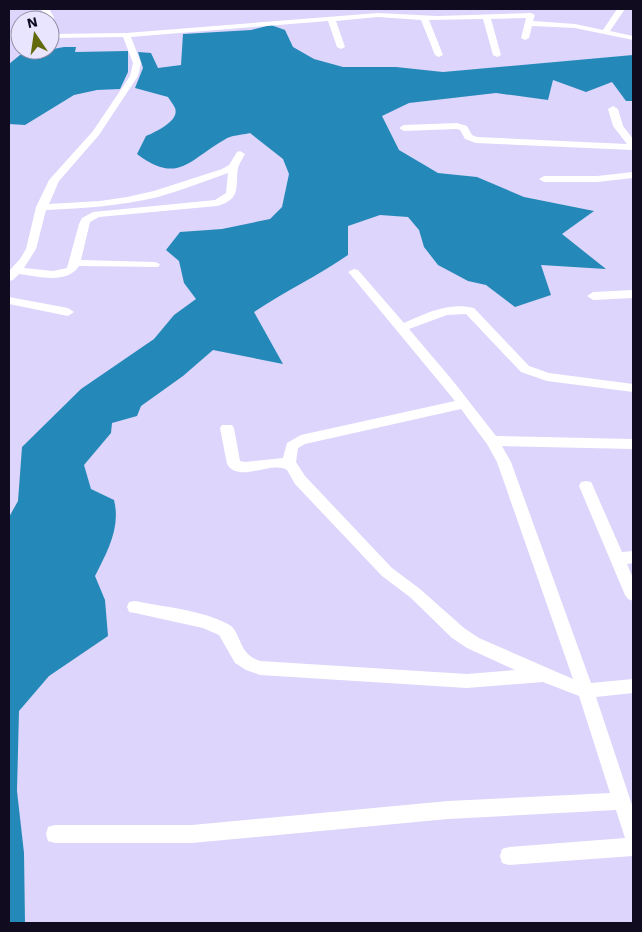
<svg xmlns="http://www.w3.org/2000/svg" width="642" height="932" font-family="'Work Sans',sans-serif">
	<rect width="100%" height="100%" fill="#ddd5fb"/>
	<!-- water -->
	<path fill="#2489b9" d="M271 25 285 30 293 47 314 59 343 67H396L443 72 633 55V101H626L612 82 586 92 553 80 548 100 496 93 409 103 382 116 399 150 438 173 477 177 524 197 594 211 562 234 606 269 541 265 551 295 515 307 486 285 468 281 438 265 424 247 419 230 408 217 380 215 348 226V255C318 276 285 291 254 312L283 364 213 350 183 376 141 406 137 416 112 423 111 433 84 465 91 489 114 500C121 528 107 552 95 576L105 600 108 636 49 676 19 711 17 791 24 853 25 923H9V517L18 501 22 447 81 389 154 339 174 315 196 299 184 283 179 261 166 250 180 232 222 229 270 219 282 207 289 174 283 159 250 133C242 135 231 135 224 140 189 160 178 185 137 154L146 136C155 132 180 121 175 108 173 104 170 100 168 97L135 88 143 68 138 52 151 53 158 68 181 65 183 34 251 30Z
		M64 47H76L75 52 128 51V72L120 89 97 90 74 95 25 125 9 124V64L20 55Z"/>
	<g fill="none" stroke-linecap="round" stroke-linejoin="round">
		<!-- street -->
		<path fill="#fff" fill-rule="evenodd" d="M41 9H49L54 17 53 19H47Z
			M617 9H625L610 31 633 36V40L575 28 532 26 529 38 525 40 521 38 526 18 491 19 501 55 497 57 493 55 483 19 429 20 443 55 439 57 435 55 421 20 378 17 336 21 345 47 341 49 337 47 328 21 131 37 141 63 138 76 99 135 59 181 49 204 100 201 127 197 154 191 222 169 229 165 237 152 240 151 245 154C243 158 239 164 238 168 235 187 242 199 217 206L99 217 90 222 81 260 154 262 158 263 160 265 158 267 79 266C67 285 37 276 19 274L13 280 9 281V271L20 259 26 249 36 207 49 180 93 131 130 76 133 63 123 37 50 38V34L126 33 378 13 437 16 531 13 535 15 533 21 575 24 603 30ZM228 173 226 193 215 200 93 212 82 218 79 224 67 268 53 271 24 268 36 249 46 210C84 208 121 206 158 197 182 190 205 181 228 173Z
			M9 33 20 34V38L9 37Z
			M613 106 618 109 623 126 633 139V150L476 143 465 139 460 130 457 129 404 131 399 128 404 125 457 123 467 126 472 135 477 137 627 144 613 126 608 109Z
			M633 172V178L597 182H544L539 179 544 176H597Z
			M354 269 358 270 404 323C426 313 449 302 474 308L529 366 549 373 633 384V392L547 381 521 372 466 314 447 315 409 329 453 381 496 436 633 439V449L502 446 511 462 591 683 633 679V693L596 697 633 808V856L509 865 502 863 500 856 502 849 509 847 625 838 616 810 448 819 192 843H55L48 841 46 834 48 827 55 825H192L448 801 610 793 579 696 543 682 467 688 260 675 246 670 235 663 219 635 203 628 135 613 129 612 127 607 129 602 135 601C165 607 201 610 228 624 242 631 237 654 260 661L467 674 515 670 467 648 452 638 410 597 382 576 295 484 287 470C271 460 239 484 227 464L220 428 222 425H232L234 428 240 461 245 462 283 458 287 443 301 435 455 401 350 274 348 272ZM461 409 487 444 497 462 573 679 479 638 464 628 420 589 392 568 305 476 296 462 298 448 305 444Z
			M633 290V298L593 300 587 296 593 292Z
			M9 297 68 308 74 312 68 316 9 304Z
			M586 481 591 482 593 486 622 552 633 551V563L627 564 633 578V601L628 599 625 595 579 486 581 482Z"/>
	</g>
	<!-- border -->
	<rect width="642" height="932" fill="none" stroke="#110b20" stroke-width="20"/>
	<!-- north arrow -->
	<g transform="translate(35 35) rotate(347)"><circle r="24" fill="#e9e5fe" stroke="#938ea5"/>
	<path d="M0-4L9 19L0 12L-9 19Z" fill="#626a0d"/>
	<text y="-8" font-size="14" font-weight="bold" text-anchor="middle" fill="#110b20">N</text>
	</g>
</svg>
